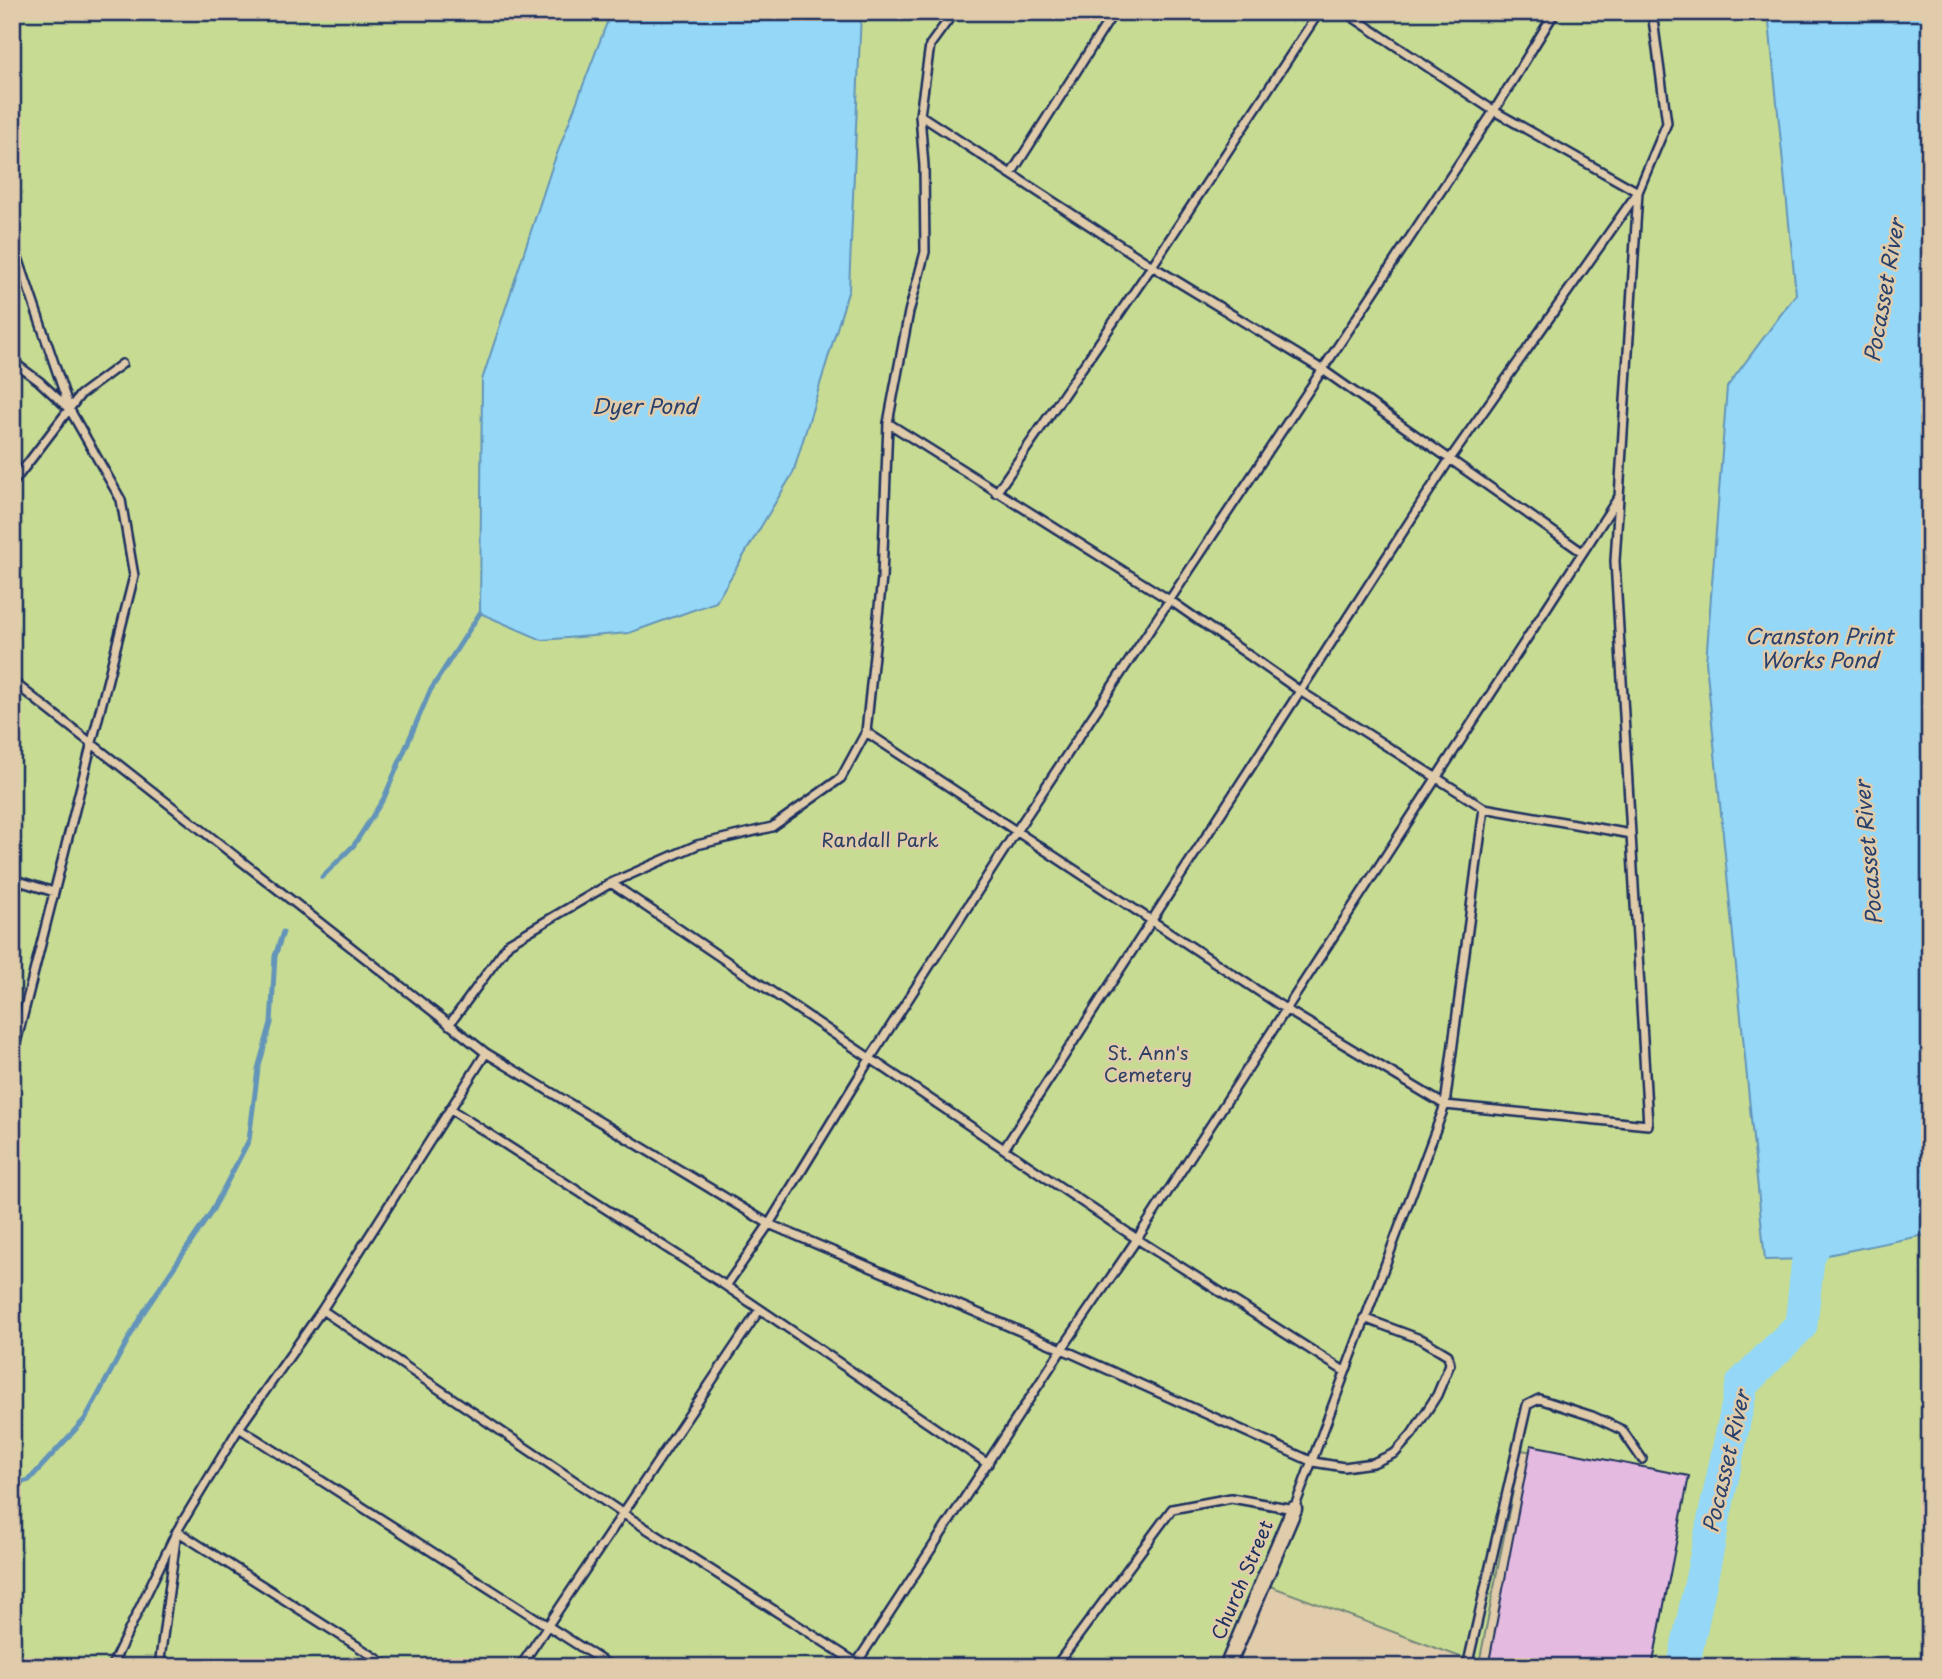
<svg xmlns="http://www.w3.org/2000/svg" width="1942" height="1679" font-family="'Playpen Sans',sans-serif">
	<rect width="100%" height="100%" fill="#e0cbaa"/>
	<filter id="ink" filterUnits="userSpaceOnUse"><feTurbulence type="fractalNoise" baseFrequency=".0143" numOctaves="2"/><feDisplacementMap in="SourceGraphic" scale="14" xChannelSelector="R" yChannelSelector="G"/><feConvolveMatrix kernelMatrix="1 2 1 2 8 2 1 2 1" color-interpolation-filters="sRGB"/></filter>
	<g filter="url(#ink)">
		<!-- green -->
		<path fill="#c7dc92" stroke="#718678" stroke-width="2" d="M12 12H1930V1667H1652L1688 1476 1521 1450 1479 1664 1262 1583 1226 1667H12Z"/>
		<!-- water -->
		<path fill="#94d7f6" stroke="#6494b9" stroke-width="2" d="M611 12H861L849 289 793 473 716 602 629 633 542 640 480 613 482 380 552 167Z
			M1768 12H1930V1234L1808 1259 1765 1260 1706 662 1727 387 1796 294Z"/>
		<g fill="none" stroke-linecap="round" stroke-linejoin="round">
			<!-- stream -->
			<path stroke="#6494b9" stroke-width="5" d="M322 877 354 845 384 798 430 691 480 613
				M12 1485 29 1480 85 1419 141 1316 212 1211 249 1140 258 1069 271 1023 275 956 283 932"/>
			<!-- river -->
			<path stroke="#94d7f6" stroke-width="33" d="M1683 1667 1742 1384 1801 1325 1808 1259 1827 1219"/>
		</g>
		<!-- building -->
		<path fill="#e4bae1" stroke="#1b2f5e" stroke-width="2" d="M1531 1445 1689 1476 1652 1667H1488Z"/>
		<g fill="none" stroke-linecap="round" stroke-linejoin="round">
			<defs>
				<path id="service" d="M954 12 930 45 920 115 924 166 925 252 909 312 888 423 1171 601 1300 691 1484 808 1631 834
					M920 115 1152 266 1323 370 1582 552
					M1011 174 1114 12
					M12 240 70 410 121 500 134 576 12 1059
					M12 361 39 381 69 409
					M12 484 80 395 122 364
					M996 493 1152 266 1319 12
					M12 681 486 1053 769 1224 1062 1349 1313 1462 1344 1467 1373 1463 1395 1453 1412 1434 1437 1395 1450 1364 1448 1355 1423 1340 1364 1318
					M866 732 1287 1010 1445 1105 1648 1125 1615 561 1638 192 1667 123 1652 12
					M12 879 54 892
					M611 883 1137 1239 1344 1371
					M449 1025 509 943 611 883 697 845 772 827 841 778 866 732 882 578 888 423
					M450 1109 726 1286 988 1464
					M1004 1149 1450 459 1638 192 1494 111 1345 12
					M726 1286 769 1224 871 1057 1017 830 1494 111 1555 12
					M322 1310 622 1513 863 1667
					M239 1428 612 1667
					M111 1667 177 1531 239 1428 322 1310 486 1053
					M159 1667 177 1531 390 1667
					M520 1667 760 1309
					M854 1667 1062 1349 1137 1239 1618 498
					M1055 1667 1172 1509 1231 1498 1294 1509 1445 1105 1484 808
					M1467 1667 1527 1405 1539 1399 1592 1416 1622 1430 1642 1459"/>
				<path id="minor" d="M1227 1667 1294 1509"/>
			</defs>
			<!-- service casing -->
			<use href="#service" stroke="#1b2f5e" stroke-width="12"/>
			<!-- minor casing -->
			<use href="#minor" stroke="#1b2f5e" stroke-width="19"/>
			<!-- service -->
			<use href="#service" stroke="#e0cbaa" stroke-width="7"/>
			<!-- minor -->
			<use href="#minor" stroke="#e0cbaa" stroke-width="14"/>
		</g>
	</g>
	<g text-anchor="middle" stroke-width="5" stroke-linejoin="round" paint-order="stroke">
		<!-- park labels -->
		<g font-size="19" fill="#2c4063" stroke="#e0cbaa">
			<text x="880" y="847">Randall Park</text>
			<text x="1148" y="1060">St. Ann's<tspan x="1148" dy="22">Cemetery</tspan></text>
		</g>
		<!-- street labels -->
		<g font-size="19" fill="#1b2f5e" stroke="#e0cbaa">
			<text transform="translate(1242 1580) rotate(-67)" y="7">Church Street</text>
		</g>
		<!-- water labels -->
		<g font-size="21" font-style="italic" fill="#27406d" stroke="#e0cbaa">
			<text transform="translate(1885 291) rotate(-80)" y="7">Pocasset River</text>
			<text x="644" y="414">Dyer Pond</text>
			<text x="1819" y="644">Cranston Print<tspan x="1819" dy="24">Works Pond</tspan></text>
			<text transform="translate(1869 853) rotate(-95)" y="7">Pocasset River</text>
			<text transform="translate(1727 1462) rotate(-77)" y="7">Pocasset River</text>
		</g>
	</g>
	<!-- margin -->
	<rect width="1942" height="1679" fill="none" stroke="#e0cbaa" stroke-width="42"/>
	<rect x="21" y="21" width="1900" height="1637" fill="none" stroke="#1b2f5e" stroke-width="2.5" filter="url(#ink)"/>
</svg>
